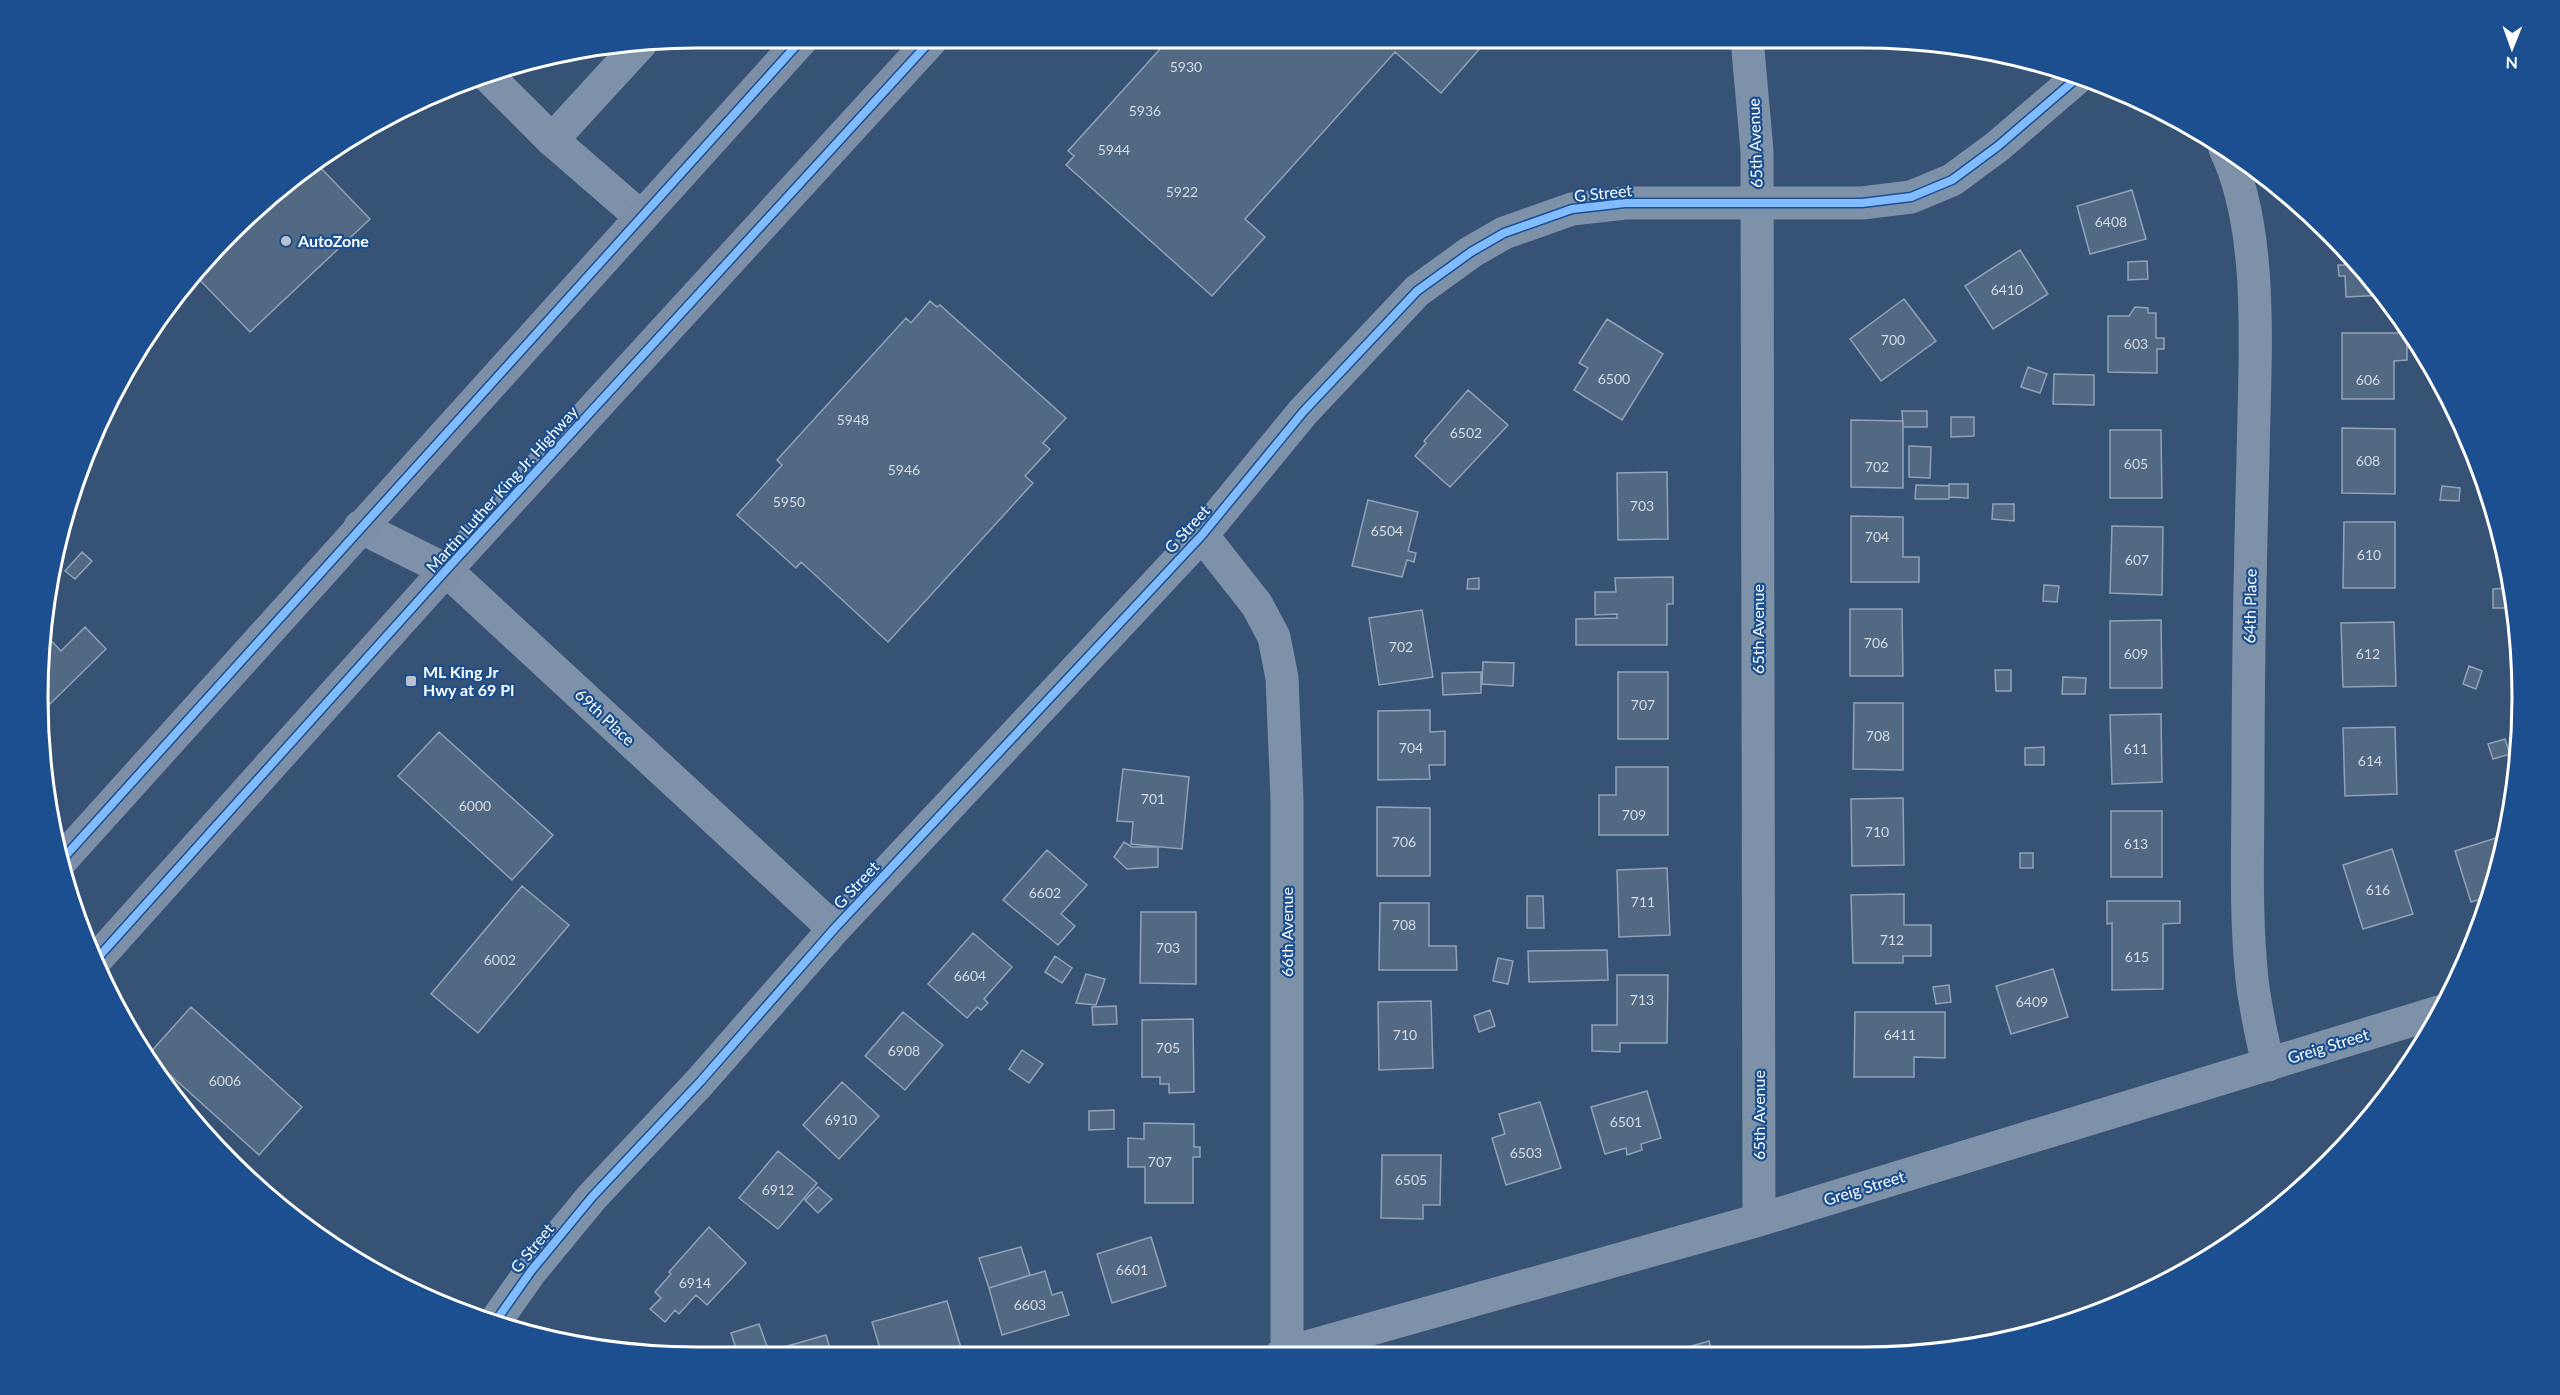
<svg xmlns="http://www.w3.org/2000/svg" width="2560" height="1395" font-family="Lato,sans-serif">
	<rect width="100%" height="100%" fill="#365274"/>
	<!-- building -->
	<path fill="#526984" stroke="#92a2b6" stroke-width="1.5" d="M1170 38H1489L1441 93 1395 52 1245 219 1265 237 1212 296 1066 165 1074 156 1068 151Z
		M314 161 370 219 250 332 193 273 202 262 295 174Z
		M2132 190 2146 239 2090 254 2077 206Z
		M2020 250 2048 294 1993 329 1965 286Z
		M2344 251 2385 295 2346 297 2345 276H2339L2338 265H2345Z
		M2147 261 2148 279 2128 280V262Z
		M1904 299 1936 341 1881 381 1850 339Z
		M930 301 937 307 940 305 1066 418 1043 443 1050 449 1025 476 1033 483 888 642 801 562 796 568 737 515 782 465 777 460 906 318 911 323Z
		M2135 307 2148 308V313H2156V338H2164V349H2157V373L2108 372V316H2129Z
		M1607 319 1663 354 1622 420 1574 390 1588 368 1579 363Z
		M2342 333H2407V360L2394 361V399H2342Z
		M2028 367 2047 374 2040 393 2021 387Z
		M2054 374 2094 375V405L2053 404Z
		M1468 390 1508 425 1450 487 1415 456 1426 443 1424 441Z
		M1902 411H1927V427H1903Z
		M1951 417H1974V436L1951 437Z
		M1851 420 1903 421V488L1851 487Z
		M2342 428 2395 429V494L2342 493Z
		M2110 430H2161L2162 498H2110Z
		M1909 446 1931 447 1930 478 1909 477Z
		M1667 472 1668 539 1618 540 1617 473Z
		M1949 484H1968V498L1949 497Z
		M1916 485 1949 486V499H1915Z
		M2442 486 2460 488 2459 501 2440 500Z
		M1368 500 1418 512 1408 551 1416 553 1414 562 1407 560 1402 577 1352 566Z
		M1993 504H2014V521L1992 519Z
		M1851 516 1903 517V557H1919V582H1851Z
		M2344 522H2395V588H2343Z
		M2112 526 2163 527 2162 595 2110 593Z
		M82 552 92 561 75 579 65 571Z
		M1673 577V604H1667V645H1576V619L1617 618V614L1595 615V592H1616L1615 578Z
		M1479 578V589H1467L1468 579Z
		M2044 585 2059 586 2057 602 2043 601Z
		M2508 588 2509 608H2493V589Z
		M1850 609H1902L1903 676H1850Z
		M1422 610 1433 677 1379 685 1369 618Z
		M2161 620 2162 688H2110V621Z
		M2394 622 2396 686 2343 687 2341 623Z
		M85 627 106 649 50 704 39 692V654L43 632 61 651Z
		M1483 662 1514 663 1513 686 1482 684Z
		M2469 666 2482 671 2476 689 2463 684Z
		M1995 670H2011V691H1996Z
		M1481 672V693L1443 695 1442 673Z
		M1618 672H1668V739H1618Z
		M2063 677 2086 678 2085 694H2062Z
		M1854 703H1903V770L1853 769Z
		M1430 710V732L1445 731V765H1429L1430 779 1378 780V711Z
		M2161 714 2162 782 2112 784 2110 715Z
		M2395 727 2397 794 2345 796 2343 728Z
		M439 732 553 835 512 880 398 776Z
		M2505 739 2510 754 2493 759 2488 744Z
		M2044 747V765H2025V748Z
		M1616 767H1668V835H1599V795H1616Z
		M1123 769 1189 777 1182 849 1131 844 1133 822 1117 821Z
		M1903 798 1904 865 1852 866 1851 799Z
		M1377 807 1430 808V876H1377Z
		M2111 811H2162V877H2111Z
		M2505 835 2491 896 2471 902 2455 851Z
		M1124 842 1132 847H1158V867L1127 869 1114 857Z
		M2392 849 2413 914 2363 929 2343 865Z
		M1047 850 1087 885 1061 914 1075 926 1058 945 1003 900Z
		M2020 853H2033V868H2020Z
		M1667 868 1670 935 1619 937 1617 870Z
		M522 886 569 925 478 1033 431 994Z
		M1904 894V925H1931V956H1903V963H1853L1851 895Z
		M1527 896H1543L1544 928H1527Z
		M2107 901H2180V923L2163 924V989L2112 990V923L2107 924Z
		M1380 903H1429V946H1456L1457 970H1379Z
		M1141 912H1196V984L1140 983Z
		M973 933 1012 967 984 999 988 1003 981 1010 977 1007 967 1018 928 984Z
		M1607 950 1608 980 1529 982 1528 951Z
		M1055 956 1072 968 1062 983 1045 972Z
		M1498 958 1513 961 1508 984 1493 981Z
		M2053 969 2068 1017 2011 1034 1996 986Z
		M1086 974 1105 979 1096 1005 1076 1003Z
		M1617 975H1668L1667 1043H1620V1052L1592 1051V1025H1617Z
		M1949 985 1951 1002 1936 1004 1933 987Z
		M1431 1001 1433 1068 1379 1070 1378 1002Z
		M1116 1006 1117 1024 1093 1025 1092 1007Z
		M191 1007 302 1107 259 1155 148 1055Z
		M1490 1010 1495 1026 1479 1032 1474 1016Z
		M903 1012 943 1045 905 1090 865 1056Z
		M1855 1012H1945V1058L1914 1057V1077H1854Z
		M1193 1019 1194 1092 1169 1093V1084H1160V1077H1142V1020Z
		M1022 1050 1043 1064 1029 1083 1009 1069Z
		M842 1082 879 1116 839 1159 803 1125Z
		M1647 1091 1661 1138 1641 1144 1642 1150 1627 1155 1626 1148 1605 1154 1591 1107Z
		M1540 1102 1561 1168 1506 1185 1492 1138 1505 1134 1499 1114Z
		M1114 1110V1129L1089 1130V1111Z
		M1144 1123 1194 1124V1147H1200V1157H1193V1203H1145V1167H1128V1138L1144 1139Z
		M778 1151 817 1183 778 1229 739 1198Z
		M1382 1155H1441L1440 1205H1423V1219L1381 1218Z
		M818 1187 832 1199 818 1213 805 1200Z
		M709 1227 746 1263 707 1305 696 1295 679 1314 675 1310 665 1322 650 1309 661 1298 655 1292 671 1274 669 1272Z
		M1151 1237 1166 1286 1112 1303 1097 1254Z
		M1021 1247 1030 1275 989 1288 979 1258Z
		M1045 1271 1052 1295 1062 1292 1069 1315 1002 1335 989 1288Z
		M947 1301 961 1348 934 1355H882L872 1322Z
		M759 1324 767 1346 738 1355 731 1333Z
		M826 1335 832 1356H772L770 1351Z
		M1709 1341 1712 1353H1668Z"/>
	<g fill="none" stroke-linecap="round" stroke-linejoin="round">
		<!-- minor -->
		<path stroke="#7d92a8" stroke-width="33" d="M1747 39 1757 151 1759 1220
			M485 73 552 140 641 217
			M552 140 641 43
			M2225 149C2266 233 2254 368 2253 460 2250 567 2248 673 2248 780 2248 846 2245 913 2252 979 2255 1008 2262 1036 2268 1065
			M360 527 446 570 834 929
			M1202 535 1257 605 1274 637 1282 678 1287 798V1353
			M495 1322 531 1271 592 1197 700 1082 834 929 1202 535 1303 412 1417 291 1471 252 1504 233 1572 209 1625 203H1862L1911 197 1952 180 1998 146 2077 78
			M1282 1354 1759 1220 2442 1011"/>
		<!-- major -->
		<path stroke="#7d8ea7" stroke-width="33" d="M59 863 803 38
			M94 962 446 570 933 38"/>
		<defs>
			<path id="cycleway" d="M59 863 803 38
				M94 962 446 570 933 38
				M495 1322 531 1271 592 1197 700 1082 834 929 1202 535 1303 412 1417 291 1471 252 1504 233 1572 209 1625 203H1862L1911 197 1952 180 1998 146 2077 78"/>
		</defs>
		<!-- cycleway casing -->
		<use href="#cycleway" stroke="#1b4f8f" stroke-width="11"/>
		<!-- cycleway -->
		<use href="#cycleway" stroke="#80bcff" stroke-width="8"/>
	</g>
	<!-- markers -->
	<g fill="#b9c2ce" stroke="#1b4f8f" stroke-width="2">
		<circle cx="286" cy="241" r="6"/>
		<rect x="405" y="675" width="12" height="12" rx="3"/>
	</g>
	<g text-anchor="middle" stroke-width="4.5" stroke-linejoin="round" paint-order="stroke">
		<!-- number labels -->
		<g font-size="14" fill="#d4dae0">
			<text x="1186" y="72">5930</text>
			<text x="1145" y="116">5936</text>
			<text x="1114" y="155">5944</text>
			<text x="1182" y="197">5922</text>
			<text x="2111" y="227">6408</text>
			<text x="2007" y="295">6410</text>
			<text x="1893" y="345">700</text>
			<text x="2136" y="349">603</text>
			<text x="1614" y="384">6500</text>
			<text x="2368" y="385">606</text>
			<text x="853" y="425">5948</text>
			<text x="1466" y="438">6502</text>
			<text x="2368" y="466">608</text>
			<text x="2136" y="469">605</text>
			<text x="1877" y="472">702</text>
			<text x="904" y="475">5946</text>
			<text x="789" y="507">5950</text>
			<text x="1642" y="511">703</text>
			<text x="1387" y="536">6504</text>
			<text x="1877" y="542">704</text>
			<text x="2369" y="560">610</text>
			<text x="2137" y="565">607</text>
			<text x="1876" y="648">706</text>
			<text x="1401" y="652">702</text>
			<text x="2136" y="659">609</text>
			<text x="2368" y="659">612</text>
			<text x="1643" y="710">707</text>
			<text x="1878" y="741">708</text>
			<text x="1411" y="753">704</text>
			<text x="2136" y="754">611</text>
			<text x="2370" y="766">614</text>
			<text x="1153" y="804">701</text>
			<text x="475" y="811">6000</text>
			<text x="1634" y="820">709</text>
			<text x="1877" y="837">710</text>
			<text x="1404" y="847">706</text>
			<text x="2136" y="849">613</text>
			<text x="2378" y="895">616</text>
			<text x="1045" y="898">6602</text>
			<text x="1643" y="907">711</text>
			<text x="1404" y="930">708</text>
			<text x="1892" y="945">712</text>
			<text x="1168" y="953">703</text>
			<text x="2137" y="962">615</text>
			<text x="500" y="965">6002</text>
			<text x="970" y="981">6604</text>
			<text x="1642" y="1005">713</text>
			<text x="2032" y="1007">6409</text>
			<text x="1405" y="1040">710</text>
			<text x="1900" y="1040">6411</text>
			<text x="1168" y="1053">705</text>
			<text x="904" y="1056">6908</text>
			<text x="225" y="1086">6006</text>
			<text x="841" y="1125">6910</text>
			<text x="1626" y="1127">6501</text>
			<text x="1526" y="1158">6503</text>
			<text x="1160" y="1167">707</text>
			<text x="1411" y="1185">6505</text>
			<text x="778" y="1195">6912</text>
			<text x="1132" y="1275">6601</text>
			<text x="695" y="1288">6914</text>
			<text x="1030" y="1310">6603</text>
		</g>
		<!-- street labels -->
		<g font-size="16" fill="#fff" stroke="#1b4f8f">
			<text transform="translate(1755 143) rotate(-92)" y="6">65th Avenue</text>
			<text transform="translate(1603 193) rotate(-6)" y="6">G Street</text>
			<text transform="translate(502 489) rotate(-48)" y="6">Martin Luther King Jr. Highway</text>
			<text transform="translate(1187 529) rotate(-48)" y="6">G Street</text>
			<text transform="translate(2250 606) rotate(-89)" y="6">64th Place</text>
			<text transform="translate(1758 629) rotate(-90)" y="6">65th Avenue</text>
			<text transform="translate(605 717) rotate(43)" y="6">69th Place</text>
			<text transform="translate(856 885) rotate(-47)" y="6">G Street</text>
			<text transform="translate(1287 932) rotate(-90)" y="6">66th Avenue</text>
			<text transform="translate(2328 1046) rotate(-17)" y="6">Greig Street</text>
			<text transform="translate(1759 1115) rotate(-90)" y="6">65th Avenue</text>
			<text transform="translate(1864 1188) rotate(-17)" y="6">Greig Street</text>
			<text transform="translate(532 1248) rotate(-51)" y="6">G Street</text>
		</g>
		<!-- poi labels -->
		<g font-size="16" font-weight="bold" fill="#fff" stroke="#1b4f8f" text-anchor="start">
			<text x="298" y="247">AutoZone</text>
			<text x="423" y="678">ML King Jr<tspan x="423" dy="18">Hwy at 69 Pl</tspan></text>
		</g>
	</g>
	<!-- crop -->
	<path d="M0 0H2560V1395H0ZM697 48H1863A649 649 0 0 1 2512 697V698A649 649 0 0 1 1863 1347H697A649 649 0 0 1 48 698V697A649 649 0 0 1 697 48Z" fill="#1b4f8f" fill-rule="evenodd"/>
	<path fill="none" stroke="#fff" stroke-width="3" d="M697 48H1863A649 649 0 0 1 2512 697V698A649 649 0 0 1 1863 1347H697A649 649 0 0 1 48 698V697A649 649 0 0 1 697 48Z"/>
	<!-- north arrow -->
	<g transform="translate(2512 48) rotate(181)" stroke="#1b4f8f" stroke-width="4.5" paint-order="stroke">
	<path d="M0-4.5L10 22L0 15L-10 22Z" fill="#ffffff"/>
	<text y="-9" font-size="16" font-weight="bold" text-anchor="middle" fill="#ffffff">N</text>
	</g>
</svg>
